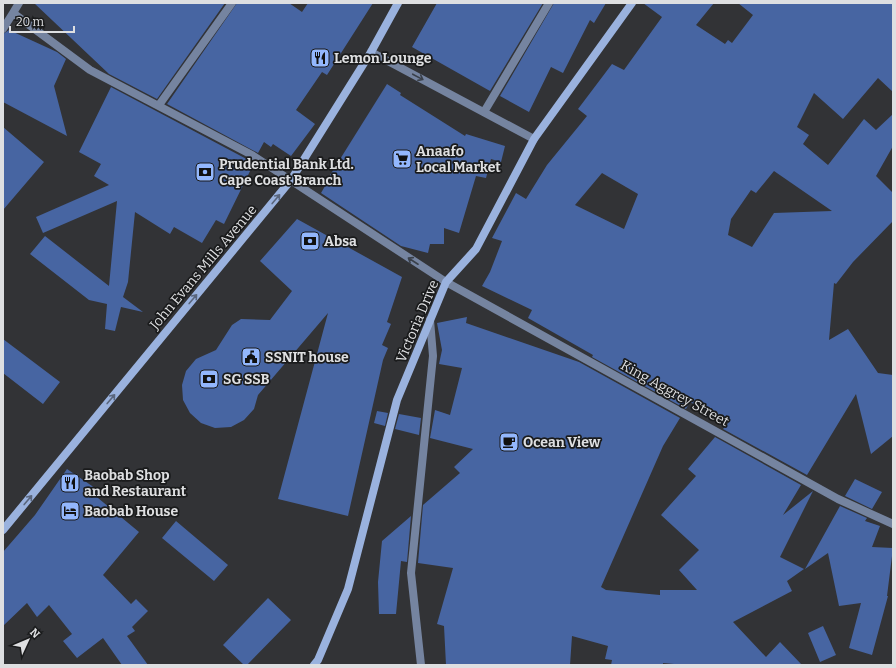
<svg xmlns="http://www.w3.org/2000/svg" width="896" height="668" font-family="Bitter,serif">
	<rect width="100%" height="100%" fill="#323336"/>
	<!-- building -->
	<path fill="#4765a2" fill-rule="evenodd" d="M34 3H225L157 99 109 74Z
		M237 3H289L302 12 308 3H373L327 75 322 72 296 110 315 124 291 156 273 144 271 147 264 142 258 153 167 104Z
		M437 3H543L490 91 412 47Z
		M554 3H606L594 23 590 20 563 73 551 67 529 112 500 96Z
		M643 3H714L696 25 725 44 728 40 732 43 753 15 738 3H893V92L878 78 843 119 814 93 797 127 809 135 803 144 828 165 864 119 876 130 893 114V146L876 176 893 193V221L853 262 836 284 834 283 829 340 848 329 878 373 893 375V436L871 454 856 394 807 475 723 429 729 422 690 402 686 409 592 357 593 355 528 318 532 310 482 286 490 272 502 241 492 238 516 193 526 199 547 165 587 116 578 109 612 64 624 70 662 17ZM774 171 832 211 774 213 752 247 728 235 731 219 751 190 756 193ZM602 173 638 194 624 229 575 205Z
		M9 30 57 52 66 59 54 86 67 136 3 102V34Z
		M387 84 401 93 400 95 465 136 466 134 505 146 501 162 491 159 486 178 476 176 459 233 444 228V244H430L428 253 401 246 321 193 328 181 327 180Z
		M111 87 254 163 224 224 216 220 202 243 174 227 170 234 135 212 128 282 123 297 143 312 121 307 115 331 105 329 107 304 89 300 30 254 45 236 109 286 117 201 43 233 36 217 109 185 94 176 101 164 79 152Z
		M3 127 44 162 3 210Z
		M297 219 402 277 387 322 391 324 382 345 388 348 383 360 348 516 278 499 328 313 258 395 254 409 244 420 231 427 215 428 201 423 190 413 183 400 182 385 186 371 196 359 216 350 232 325 241 319 270 320 292 291 260 261Z
		M467 317 466 323 579 362 680 418 663 446 601 587 606 590 660 595V590H697L679 570 699 550 661 515 696 476 688 469 715 437 801 485 783 515 813 491 780 557 804 569 787 581 792 591 733 622 766 657 780 642 802 665H685L663 663V665H611L612 660 605 659 608 646 572 636 570 665H446L444 626 437 624 453 568 418 563 423 505 460 473 454 467 473 449 430 438 435 410 450 415 462 368 439 364 442 350 437 323Z
		M3 339 60 382 43 404 3 373Z
		M377 411 388 413 385 426 374 423Z
		M399 414 421 418 419 435 395 429Z
		M67 469 95 488 92 493 139 532 103 575 131 604 136 599 148 611 132 627 135 631 127 636 148 665H122L103 638 77 658 63 641 72 634 49 605 37 617 27 603 3 626V552L35 515Z
		M855 479 882 492 872 509 845 496Z
		M840 506 867 518 865 521 880 526 872 547 893 548 887 596H888L872 655 849 648 861 603 839 606 828 553 805 569Z
		M411 516 407 562 401 561 396 614H379L378 582 382 541Z
		M176 521 228 565 214 581 162 538Z
		M268 598 291 620 247 665H244L223 645Z
		M823 626 836 655 820 662 808 633Z"/>
	<g fill="none" stroke-linecap="round" stroke-linejoin="round">
		<!-- street -->
		<path stroke="#7584a0" stroke-width="8" d="M13 13 19 3
			M3 29 13 13 90 70 252 155 446 282 838 499 893 524
			M371 52 534 139
			M159 105 232 3
			M484 112 549 3
			M421 665 411 573 433 356 430 320"/>
		<!-- secondary -->
		<path stroke="#9ab2de" stroke-width="8" d="M3 530 291 180 371 52 398 3
			M314 665 318 660 348 589 397 400 446 282 476 249 534 139 632 3"/>
	</g>
	<!-- one-way arrows -->
	<defs><path id="oneway-shaft" d="M-6 0H5M1.5-3L5.5 0L1.5 3" fill="none" stroke-width="1.6" stroke-linecap="round" stroke-linejoin="round"/></defs>
	<g stroke="#3a404a">
		<use href="#oneway-shaft" transform="translate(418 77) rotate(28)"/>
		<use href="#oneway-shaft" transform="translate(413 261) rotate(-147)"/>
	</g>
	<g stroke="#5a667d">
		<use href="#oneway-shaft" transform="translate(276 199) rotate(-50)"/>
		<use href="#oneway-shaft" transform="translate(193 299) rotate(-50)"/>
		<use href="#oneway-shaft" transform="translate(111 399) rotate(-50)"/>
		<use href="#oneway-shaft" transform="translate(28 500) rotate(-50)"/>
	</g>
	<!-- icons -->
	<defs>
		<symbol id="restaurant-square" viewBox="-11 -11 22 22"><rect x="-9" y="-9" width="18" height="18" rx="4" fill="#93b7fd" stroke="#1a1b1c"/><path d="M-5-6h1v4h1v-4h1v4h1v-4h1v5L-1.5 .5V6h-2V.5L-5-1ZM5-6V6H3V1.5H1.5Q1.5-4 5-6Z" fill="#111"/></symbol>
		<symbol id="supermarket-square" viewBox="-11 -11 22 22"><rect x="-9" y="-9" width="18" height="18" rx="4" fill="#93b7fd" stroke="#1a1b1c"/><path d="M-6-5.5h2.5l.6 2H6L4.5 2H-2.5L-4.4-4H-6ZM-1.5 3.2a1.3 1.3 0 1 0 .1 0ZM3 3.2a1.3 1.3 0 1 0 .1 0Z" fill="#111"/></symbol>
		<symbol id="bank-square" viewBox="-11 -11 22 22"><rect x="-9" y="-9" width="18" height="18" rx="4" fill="#93b7fd" stroke="#1a1b1c"/><path d="M-6-4H6V4H-6ZM0-2.3a2.3 2.3 0 1 0 0 4.6a2.3 2.3 0 1 0 0-4.6Z" fill="#111"/></symbol>
		<symbol id="civic-square" viewBox="-11 -11 22 22"><rect x="-9" y="-9" width="18" height="18" rx="4" fill="#93b7fd" stroke="#1a1b1c"/><path d="M-.6-6.5H3V-4.5H.6V-3L4-1V1h2V6H-6V1h2V-1L-.6-3ZM-1.2 2.5V6h2.4V2.5Z" fill="#111"/></symbol>
		<symbol id="cafe-square" viewBox="-11 -11 22 22"><rect x="-9" y="-9" width="18" height="18" rx="4" fill="#93b7fd" stroke="#1a1b1c"/><path d="M-5.5-4.5H6V0H3Q3 3.5 0 3.5H-2.5Q-5.5 3.5-5.5 0ZM3-3.2v2h1.7v-2ZM-6 4.5H4V6H-6Z" fill="#111"/></symbol>
		<symbol id="hotel-square" viewBox="-11 -11 22 22"><rect x="-9" y="-9" width="18" height="18" rx="4" fill="#93b7fd" stroke="#1a1b1c"/><path d="M-6-4.5h1.5V1H6V5H4.5V3h-9V5H-6ZM-4 0a1.8 1.8 0 1 1 3.6 0ZM.5 0V-2.5h3Q6-2.5 6 0Z" fill="#111"/></symbol>
	</defs>
	<g fill-rule="evenodd">
		<use href="#restaurant-square" x="309" y="47" width="22" height="22"/>
		<use href="#supermarket-square" x="391" y="148" width="22" height="22"/>
		<use href="#bank-square" x="194" y="161" width="22" height="22"/>
		<use href="#bank-square" x="299" y="230" width="22" height="22"/>
		<use href="#civic-square" x="240" y="346" width="22" height="22"/>
		<use href="#bank-square" x="198" y="368" width="22" height="22"/>
		<use href="#cafe-square" x="498" y="431" width="22" height="22"/>
		<use href="#restaurant-square" x="59" y="472" width="22" height="22"/>
		<use href="#hotel-square" x="59" y="500" width="22" height="22"/>
	</g>
	<g text-anchor="middle" stroke-width="3.5" stroke-linejoin="round" paint-order="stroke">
		<!-- poi labels -->
		<g font-size="14" font-weight="bold" fill="#dedfe1" stroke="#1a1b1c" text-anchor="start">
			<text x="334" y="63">Lemon Lounge</text>
			<text x="416" y="156">Anaafo<tspan x="416" dy="16">Local Market</tspan></text>
			<text x="219" y="169">Prudential Bank Ltd.<tspan x="219" dy="16">Cape Coast Branch</tspan></text>
			<text x="324" y="246">Absa</text>
			<text x="265" y="362">SSNIT house</text>
			<text x="223" y="384">SG SSB</text>
			<text x="523" y="447">Ocean View</text>
			<text x="84" y="480">Baobab Shop<tspan x="84" dy="16">and Restaurant</tspan></text>
			<text x="84" y="516">Baobab House</text>
		</g>
		<!-- street labels -->
		<g font-size="14" fill="#dedfe1" stroke="#1a1b1c">
			<text transform="translate(203 267) rotate(-50)" y="5">John Evans Mills Avenue</text>
			<text transform="translate(417 321) rotate(-67)" y="5">Victoria Drive</text>
			<text transform="translate(675 393) rotate(29)" y="5">King Aggrey Street</text>
		</g>
	</g>
	<!-- border -->
	<rect width="896" height="668" fill="none" stroke="#dedfe1" stroke-width="8"/>
	<!-- north arrow -->
	<g transform="translate(28 640) rotate(46)" stroke="#1a1b1c" stroke-width="3" paint-order="stroke">
	<path d="M0-3L7 15L0 10L-7 15Z" fill="#dedfe1"/>
	<text y="-6" font-size="11" font-weight="bold" text-anchor="middle" fill="#dedfe1">N</text>
	</g>
	<!-- scale -->
	<path d="M10 26v6h64v-6" fill="none" stroke="#dedfe1" stroke-width="2"/>
	<text x="16" y="26" font-size="12" fill="#dedfe1" stroke="#1a1b1c" stroke-width="3" paint-order="stroke">20 m</text>
</svg>
